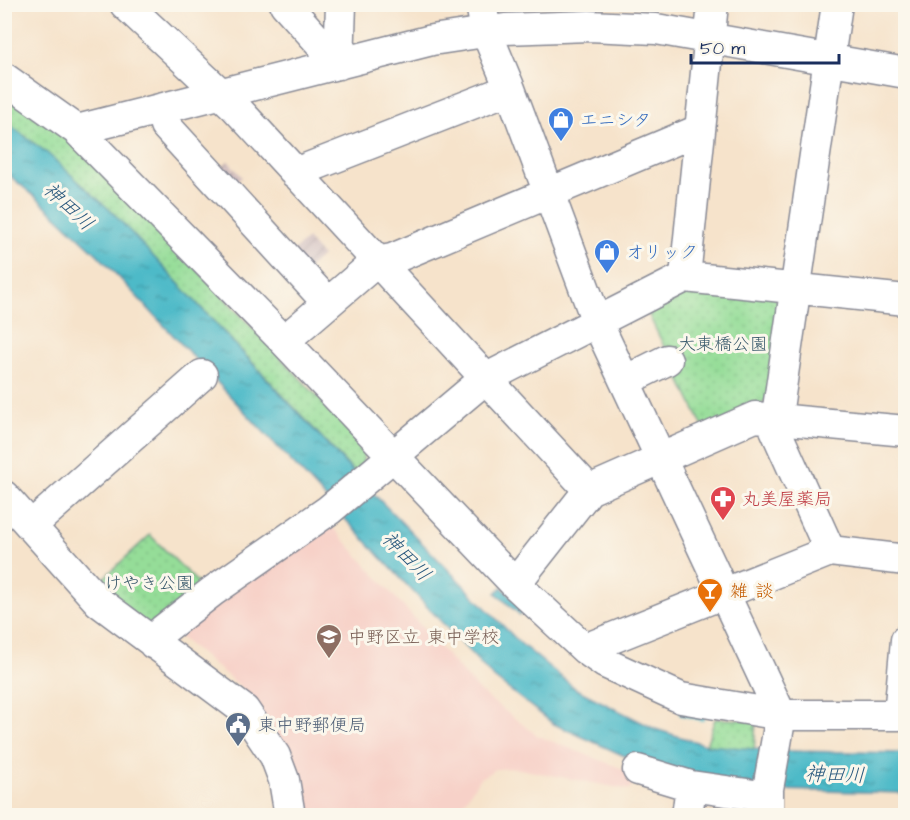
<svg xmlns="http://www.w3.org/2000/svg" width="910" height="820" font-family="'Architects Daughter','Klee One',sans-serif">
	<defs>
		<pattern id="industrial-furrows" width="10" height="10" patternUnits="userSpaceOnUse" patternTransform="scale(1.5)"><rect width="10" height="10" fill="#d2bfc0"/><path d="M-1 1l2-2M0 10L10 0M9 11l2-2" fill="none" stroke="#b4a4a7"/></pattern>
		<pattern id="park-dots" width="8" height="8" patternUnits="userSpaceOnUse" patternTransform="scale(1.5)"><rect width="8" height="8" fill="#95dd98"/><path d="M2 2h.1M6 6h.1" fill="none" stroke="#80be85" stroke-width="1.8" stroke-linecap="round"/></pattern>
		<pattern id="water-ripples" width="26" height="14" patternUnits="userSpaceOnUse" patternTransform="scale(1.5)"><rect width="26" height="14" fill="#4dbac8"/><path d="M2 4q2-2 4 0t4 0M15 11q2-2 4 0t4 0" fill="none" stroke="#3f98a6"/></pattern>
	</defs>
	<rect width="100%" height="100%" fill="#fbf7ec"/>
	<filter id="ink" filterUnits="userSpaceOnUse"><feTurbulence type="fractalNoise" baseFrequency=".0167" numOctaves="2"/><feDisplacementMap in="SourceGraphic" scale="12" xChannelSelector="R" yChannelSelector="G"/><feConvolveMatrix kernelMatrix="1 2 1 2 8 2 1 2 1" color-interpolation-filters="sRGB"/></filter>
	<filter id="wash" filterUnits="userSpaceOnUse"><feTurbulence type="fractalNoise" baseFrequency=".008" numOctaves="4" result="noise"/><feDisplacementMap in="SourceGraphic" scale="24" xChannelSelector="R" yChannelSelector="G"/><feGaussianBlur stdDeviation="1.35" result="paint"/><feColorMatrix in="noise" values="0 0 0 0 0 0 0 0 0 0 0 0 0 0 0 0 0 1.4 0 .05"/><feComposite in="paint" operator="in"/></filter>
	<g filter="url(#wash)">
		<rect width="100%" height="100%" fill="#f6e3cb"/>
		<!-- built -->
		<path fill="#f7d1c8" d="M327 521 480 692 538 736 636 774 630 790 514 768 496 769 480 778 455 815H304L290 754 240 686 176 634Z"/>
		<!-- industrial -->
		<path fill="url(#industrial-furrows)" d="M228 161 242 177 228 189 215 173Z
			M307 239 322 256 305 271 290 254Z"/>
		<!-- park -->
		<path fill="url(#park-dots)" stroke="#58867b" stroke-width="1.5" d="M4 90 88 154 364 446 363 467 357 475 112 212 47 153 5 121Z
			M687 287 772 294 784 308 772 393 762 404 704 429 645 307Z
			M150 535 200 585 148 628 95 586Z
			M715 719 756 720 754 752 706 745Z"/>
		<!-- water -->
		<path fill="url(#water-ripples)" stroke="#347493" stroke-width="1.5" d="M4 121 47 153 112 212 365 485 520 643 576 689 655 729 706 745 765 750 759 790 689 779 627 757 554 724 494 678 97 254 39 200 5 172Z
			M502 587 524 612 520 615 496 593Z
			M785 751 905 753V793L778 790Z"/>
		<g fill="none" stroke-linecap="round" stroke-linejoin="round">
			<!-- stream -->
			<path stroke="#4dbac8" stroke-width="6" d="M682 713 702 718"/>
		</g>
	</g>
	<g filter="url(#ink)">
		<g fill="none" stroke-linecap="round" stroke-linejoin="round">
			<defs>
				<path id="minor" d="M125 4 235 107 589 490
					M285 4 339 64
					M481 4 486 31 510 89 597 322 781 715 768 789V816
					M339 64 341 4
					M4 78 77 130 284 341 515 584 585 649 605 663 681 698 781 715H899L906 640
					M161 109 165 125 327 302
					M77 130 432 40 505 29 589 26 656 29 906 73
					M295 173 510 89
					M685 277 713 4
					M284 341 376 262 392 259 699 130
					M625 381 667 360
					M4 496 99 602 244 710 275 756 284 780 290 816
					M31 526 202 375
					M830 551 775 429 837 4
					M515 584 589 490 755 417 906 431
					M154 644 163 630 213 591 329 510 485 379 685 277 906 300
					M585 649 830 551 906 560
					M638 770 691 786 768 797
					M687 816 691 786"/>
			</defs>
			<!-- minor casing -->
			<use href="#minor" stroke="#888994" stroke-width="33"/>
			<!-- minor -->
			<use href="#minor" stroke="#fff" stroke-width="30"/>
		</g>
	</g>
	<!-- icons -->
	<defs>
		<symbol id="shop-pin" viewBox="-11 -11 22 30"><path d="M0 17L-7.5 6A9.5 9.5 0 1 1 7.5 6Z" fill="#3f7fe0" stroke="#fbf7ec"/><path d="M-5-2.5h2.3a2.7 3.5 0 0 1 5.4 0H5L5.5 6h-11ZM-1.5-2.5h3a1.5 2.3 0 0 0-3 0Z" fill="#fff"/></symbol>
		<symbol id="pharmacy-pin" viewBox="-11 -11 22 30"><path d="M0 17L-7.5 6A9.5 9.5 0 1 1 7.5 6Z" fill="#e0444e" stroke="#fbf7ec"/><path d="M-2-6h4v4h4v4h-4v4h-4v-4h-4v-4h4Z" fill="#fff"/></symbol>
		<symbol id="bar-pin" viewBox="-11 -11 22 30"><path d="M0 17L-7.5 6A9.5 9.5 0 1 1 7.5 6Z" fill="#e8710a" stroke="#fbf7ec"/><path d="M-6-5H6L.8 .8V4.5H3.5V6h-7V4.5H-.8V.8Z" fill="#fff"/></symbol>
		<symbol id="school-pin" viewBox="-11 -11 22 30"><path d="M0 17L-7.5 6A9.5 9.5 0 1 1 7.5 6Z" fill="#8d6e63" stroke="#fbf7ec"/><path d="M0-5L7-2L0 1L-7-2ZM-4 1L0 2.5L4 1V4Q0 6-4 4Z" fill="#fff"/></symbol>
		<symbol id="civic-pin" viewBox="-11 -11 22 30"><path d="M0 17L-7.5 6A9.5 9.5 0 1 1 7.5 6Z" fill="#5c6f8a" stroke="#fbf7ec"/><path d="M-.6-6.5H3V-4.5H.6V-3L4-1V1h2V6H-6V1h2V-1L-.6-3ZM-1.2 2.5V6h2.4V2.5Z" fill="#fff"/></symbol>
	</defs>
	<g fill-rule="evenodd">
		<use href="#shop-pin" x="546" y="105" width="30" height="40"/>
		<use href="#shop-pin" x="592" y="237" width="30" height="40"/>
		<use href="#pharmacy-pin" x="708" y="484" width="30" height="40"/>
		<use href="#bar-pin" x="695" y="576" width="30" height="40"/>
		<use href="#school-pin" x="314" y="622" width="30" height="40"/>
		<use href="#civic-pin" x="223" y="710" width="30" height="40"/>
	</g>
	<g text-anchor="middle" stroke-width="6" stroke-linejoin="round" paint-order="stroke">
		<!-- shop labels -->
		<g font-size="18" fill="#366cbe" stroke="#fbf7ec" text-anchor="start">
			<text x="580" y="126">エニシタ</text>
			<text x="626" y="258">オリック</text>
		</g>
		<!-- park labels -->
		<g font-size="18" fill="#3a5a6c" stroke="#fbf7ec">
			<text x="723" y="350">大東橋公園</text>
			<text x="149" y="589">けやき公園</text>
		</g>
		<!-- health labels -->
		<g font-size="18" fill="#be3a42" stroke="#fbf7ec" text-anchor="start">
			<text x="742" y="505">丸美屋薬局</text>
		</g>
		<!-- food labels -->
		<g font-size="18" fill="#c56008" stroke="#fbf7ec" text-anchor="start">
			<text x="730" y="597">雑 談</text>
		</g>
		<!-- education labels -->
		<g font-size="18" fill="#785e54" stroke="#fbf7ec" text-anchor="start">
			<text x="348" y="643">中野区立 東中学校</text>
		</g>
		<!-- service labels -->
		<g font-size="18" fill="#4e5e75" stroke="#fbf7ec" text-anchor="start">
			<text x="258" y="731">東中野郵便局</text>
		</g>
		<!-- water labels -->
		<g font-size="20" font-style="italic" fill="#2a597e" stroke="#fbf7ec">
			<text transform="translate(69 206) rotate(43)" y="7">神田川</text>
			<text transform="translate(407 556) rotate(46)" y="7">神田川</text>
			<text transform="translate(835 774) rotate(2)" y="7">神田川</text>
		</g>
	</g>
	<!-- margin -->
	<rect width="910" height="820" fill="none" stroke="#fbf7ec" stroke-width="24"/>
	<!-- scale -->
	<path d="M691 54v9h148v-9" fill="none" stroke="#1b2f5e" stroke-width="3"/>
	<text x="700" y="54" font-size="18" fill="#1b2f5e" stroke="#fbf7ec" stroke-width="4.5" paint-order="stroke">50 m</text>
</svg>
